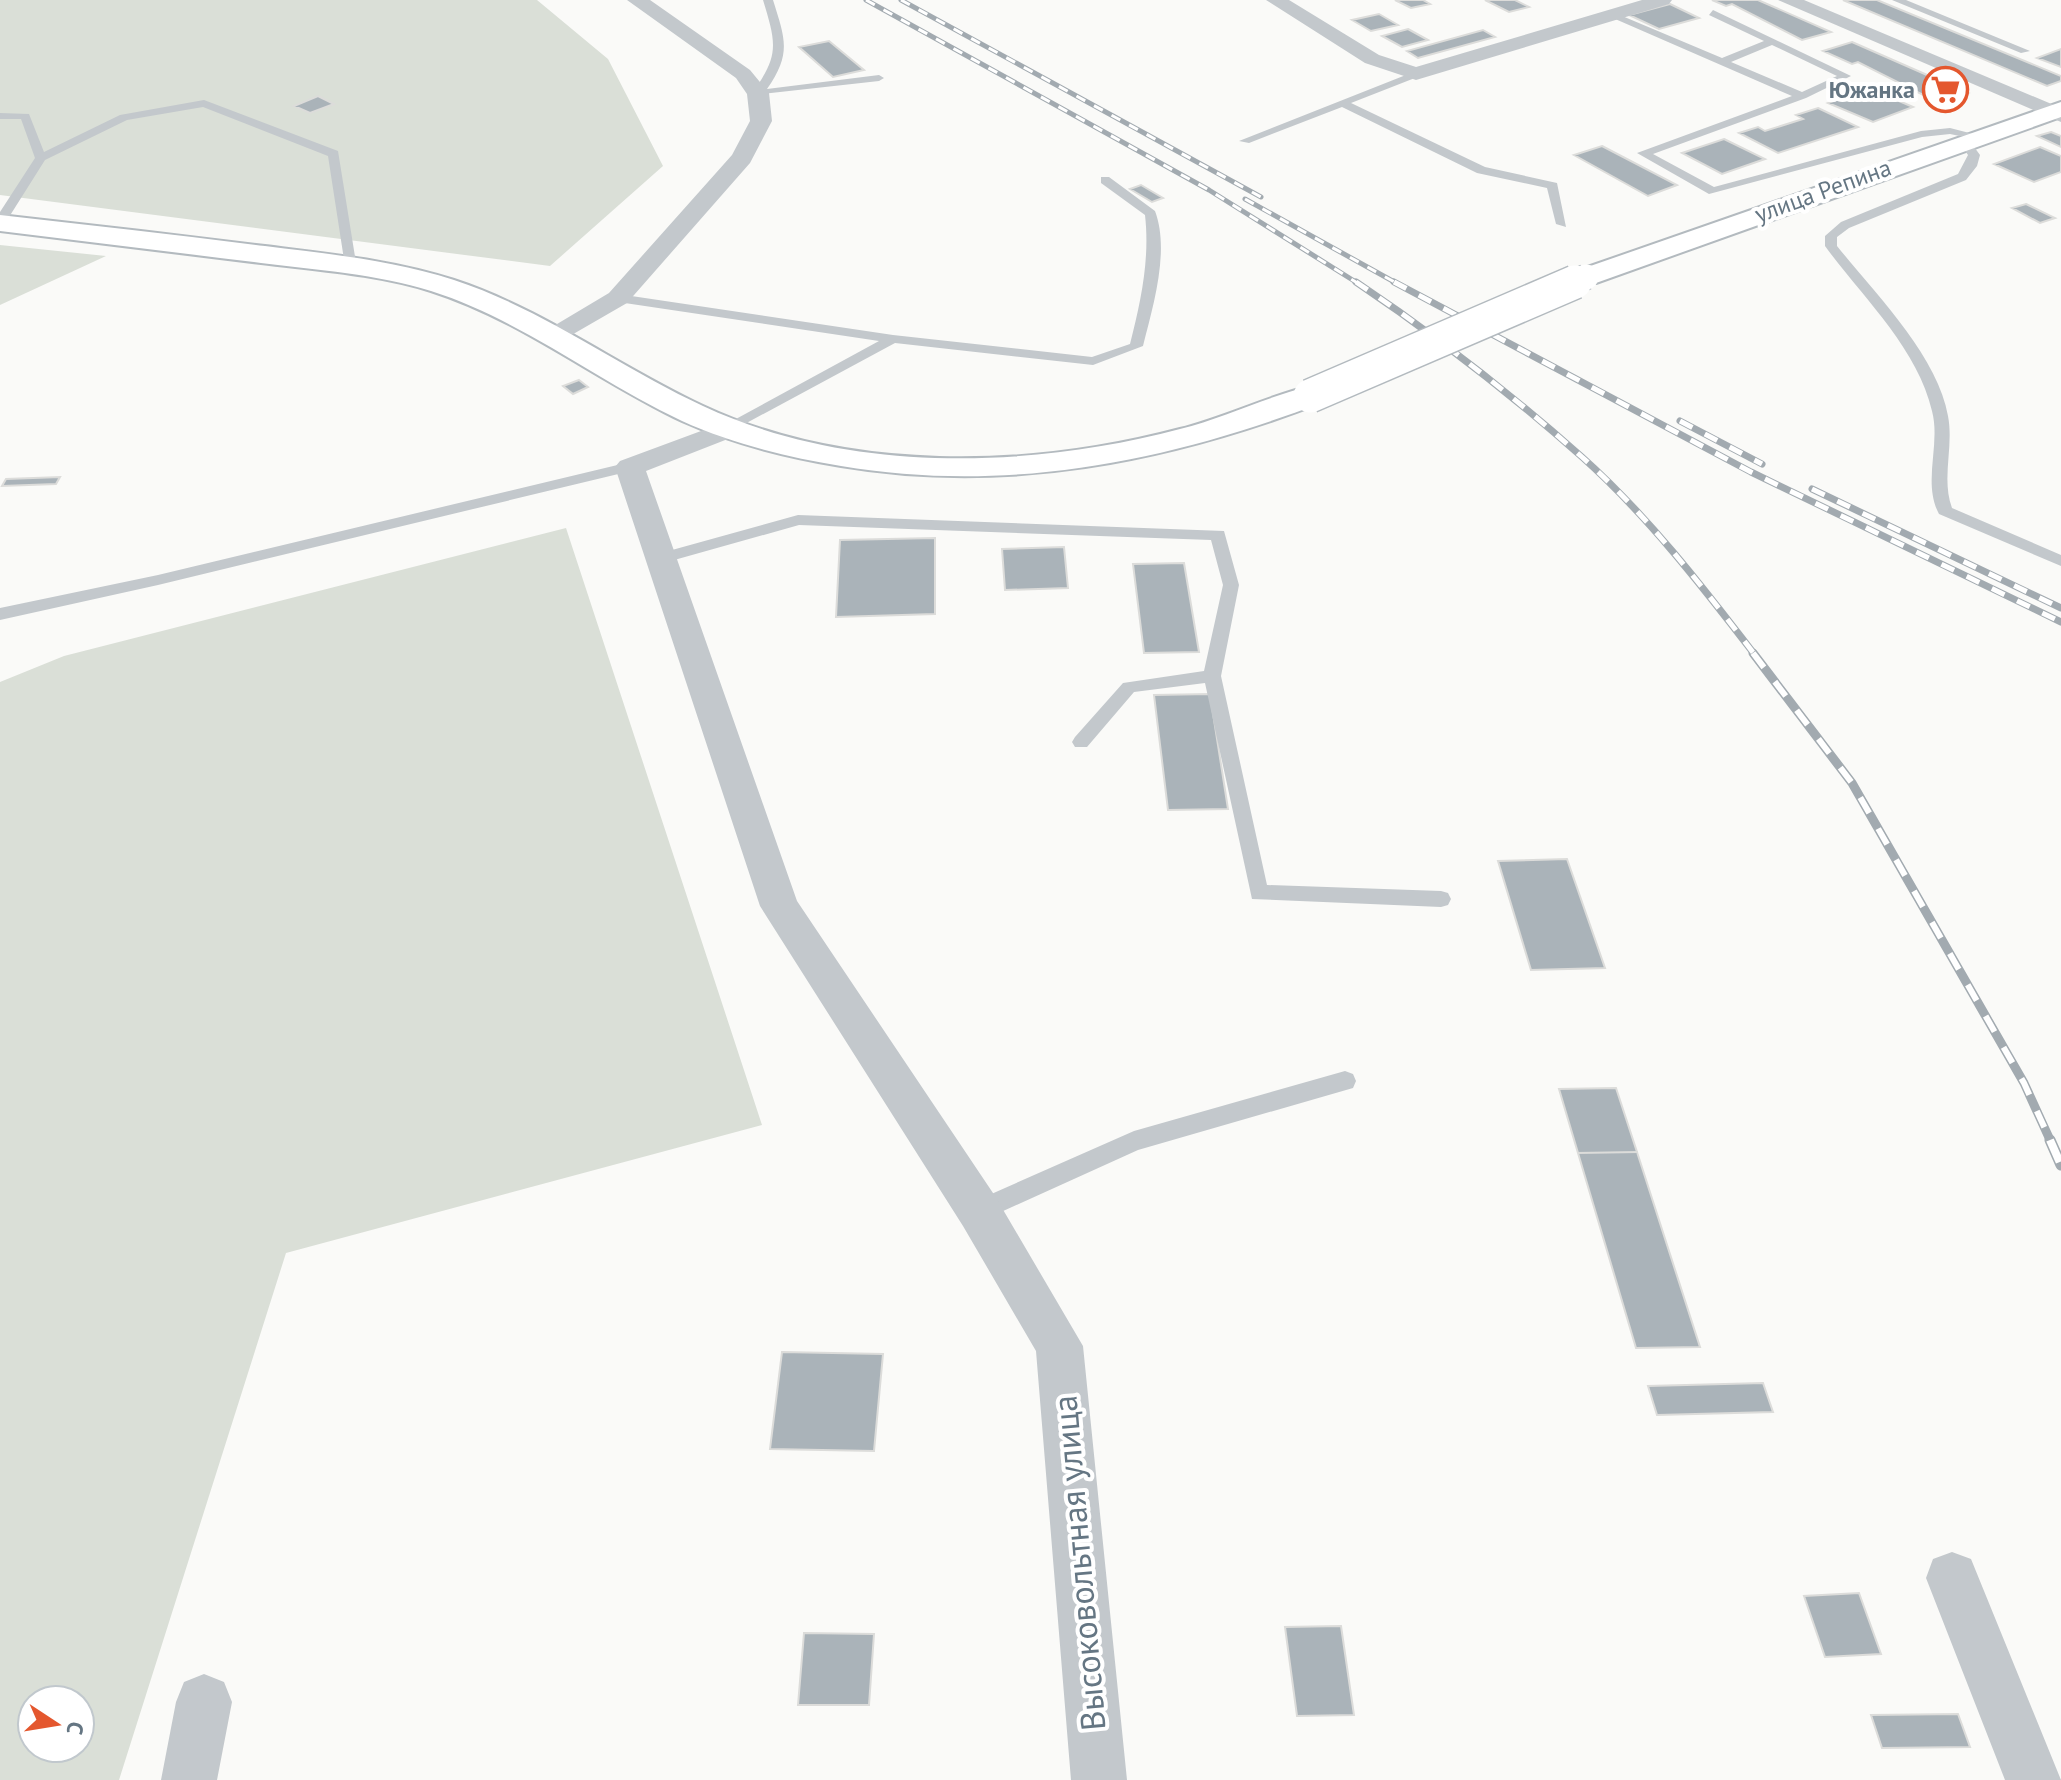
<svg xmlns="http://www.w3.org/2000/svg" width="2061" height="1780" font-family="'PT Sans',sans-serif">
	<rect width="100%" height="100%" fill="#fafaf8"/>
	<!-- green -->
	<path fill="#dadfd7" fill-rule="evenodd" d="M0 0H537L608 59 663 166 550 266 0 195Z
		M0 245 106 256 0 305Z
		M566 528 762 1125 286 1253 119 1780H0V682L64 656ZM32 1700H80V1748H32Z"/>
	<!-- building -->
	<path fill="#aab3b9" stroke="#dcdcda" stroke-width="2" d="M1395 0H1423L1430 4 1411 8Z
		M1485 0H1515L1529 7 1509 12Z
		M1712 0H1758L1831 32 1802 40 1732 4 1726 6Z
		M1843 0H1877L2061 76V81L2047 86Z
		M1670 4 1699 18 1659 29 1629 15Z
		M1379 14 1398 25 1371 31 1352 20Z
		M1408 29 1428 40 1402 47 1382 36Z
		M1483 30 1495 37 1418 58 1407 51Z
		M829 41 864 70 833 77 799 47Z
		M1852 42 1968 93 1939 103 1858 62 1852 64 1823 51Z
		M2061 49V67L2037 58Z
		M1869 88 1913 107 1873 122 1828 103Z
		M318 96 334 104 310 113 294 106Z
		M1818 108 1858 127 1778 153 1739 133 1758 127 1765 131 1803 119 1796 115Z
		M2051 132 2061 136V147L2037 136Z
		M1724 139 1765 159 1722 174 1682 153Z
		M1602 146 1677 185 1648 196 1574 155Z
		M2040 147 2061 156V172L2034 182 1994 164Z
		M1141 185 1163 198 1152 202 1130 189Z
		M2026 204 2055 218 2040 223 2012 208Z
		M579 380 588 387 573 394 563 386Z
		M60 477 56 484 2 486 6 479Z
		M935 538V614L836 617 840 540Z
		M1064 547 1068 588 1005 590 1002 549Z
		M1184 563 1199 652 1144 653 1133 564Z
		M1210 694 1228 809 1168 810 1154 695Z
		M1567 859 1605 968 1531 970 1498 861Z
		M1616 1088 1637 1152 1578 1153 1559 1089Z
		M1637 1152 1700 1347 1636 1348 1578 1153Z
		M782 1352 883 1354 874 1451 770 1449Z
		M1763 1383 1773 1412 1657 1415 1648 1386Z
		M1859 1593 1881 1654 1825 1657 1804 1596Z
		M1341 1626 1354 1715 1297 1716 1285 1627Z
		M804 1633 874 1634 869 1705H798Z
		M1958 1714 1970 1747 1882 1748 1871 1715Z"/>
	<g fill="none" stroke-linecap="round" stroke-linejoin="round">
		<defs>
			<path id="secondary" d="M2061 102V117L1596 283H1576L1572 277 1576 271Z
				M0 215C88 225 177 235 265 246 328 254 393 260 454 280 543 309 619 367 703 406 848 474 1029 469 1180 429 1224 418 1266 397 1310 386L1321 389 1326 396 1321 403C1166 462 1007 494 841 466 787 457 733 444 682 421 597 381 522 320 431 291 377 274 317 270 261 263 174 252 87 242 0 231Z"/>
		</defs>
		<!-- secondary casing -->
		<use href="#secondary" stroke="#b3babf" stroke-width="4"/>
		<!-- service -->
		<path fill="#c3c8cc" fill-rule="evenodd" d="M763 0H773C785 39 792 53 767 89L879 75 884 78 879 81 754 95 752 93C780 55 776 43 763 0Z
			M1892 0H1906L2030 51 2021 53Z
			M1713 10 1851 76 1806 98 1653 154 1714 187 1921 131 1950 128 1985 137 1979 140 1950 134 1922 137 1709 194 1637 153 1792 96 1606 15 1615 13 1722 58 1764 41 1709 15ZM1772 45 1837 76 1802 92 1731 62Z
			M1416 71 1421 74 1420 76 1351 103 1485 167 1557 183 1566 227 1556 224 1547 188 1477 173 1342 107 1249 143 1239 141Z
			M204 100 338 151 357 269 345 266 328 156 203 107 127 120 45 160 4 225 0 226V212L35 158 21 119H0V113L29 114 44 152 120 115Z
			M1961 140H1969L1980 155 1977 166 1966 180 1849 228 1837 237V246C1874 292 1938 356 1948 416 1954 447 1941 478 1952 508L2061 555V566L1939 514C1922 482 1941 445 1932 411 1917 347 1862 297 1825 246V236L1841 222 1958 174 1968 155 1959 142Z
			M1101 177H1109L1155 211C1170 251 1153 306 1143 346L1093 365 895 343 728 433 721 429 723 426 879 341 618 302 611 298 618 294 893 335 1092 357 1130 344C1141 301 1150 259 1145 215L1101 183Z
			M630 462 635 464V470L158 585 0 620V608L158 575Z
			M798 515 1224 531 1239 585 1221 676 1267 885 1441 891 1448 893 1451 899 1448 905 1441 907 1252 899 1205 683 1134 692 1087 747H1075L1072 742 1075 737 1123 683 1204 671 1223 585 1211 540 799 525 660 564 652 559 654 555Z
			M1345 1071 1353 1074 1356 1081 1353 1088 1138 1150 979 1222 971 1219 967 1211 971 1203 1134 1131Z"/>
		<!-- minor -->
		<path fill="#c3c8cc" fill-rule="evenodd" d="M627 0H650L750 70 769 93 772 121 750 163 627 303 556 344 547 342 543 336 547 330 609 293 732 155 750 121 747 94 736 78Z
			M1266 0H1289L1379 55 1416 67 1642 0H1672L1669 4 1416 80 1365 63Z
			M1778 0H1804L2061 108V122Z
			M728 421 738 423 742 429 738 435 646 471 797 901 995 1196 1083 1346 1127 1780H1071L1036 1351 963 1226 760 906 615 467 620 461Z
			M1952 1552 1971 1559 2061 1780H2005L1926 1578 1933 1559Z
			M204 1674 224 1682 232 1702 217 1780H161L176 1702 184 1682Z"/>
		<!-- secondary -->
		<use href="#secondary" fill="#fff" fill-rule="evenodd"/>
		<defs>
			<path id="rail-far3" d="M866 0 1209 190 1359 284
				M901 0 1261 197
				M1245 199 1398 284"/>
			<path id="rail-far2" d="M1356 282C1435 335 1511 394 1582 457 1647 515 1702 586 1755 655
				M1394 282 1751 472 2061 622
				M1680 421 1762 464
				M1812 489 2061 608"/>
			<path id="rail-far1" d="M1753 653 1852 783 2024 1083 2051 1142"/>
			<path id="rail" d="M2050 1140 2061 1165"/>
		</defs>
		<!-- rail-far3 casing -->
		<use href="#rail-far3" stroke="#a2aab0" stroke-width="5"/>
		<!-- rail-far2 casing -->
		<use href="#rail-far2" stroke="#a2aab0" stroke-width="7"/>
		<!-- rail-far1 casing -->
		<use href="#rail-far1" stroke="#a2aab0" stroke-width="9"/>
		<!-- rail casing -->
		<use href="#rail" stroke="#a2aab0" stroke-width="11"/>
		<!-- rail-far3 -->
		<use href="#rail-far3" stroke="#fff" stroke-width="3" stroke-dasharray="10" stroke-linecap="butt"/>
		<!-- rail-far2 -->
		<use href="#rail-far2" stroke="#fff" stroke-width="5" stroke-dasharray="14" stroke-linecap="butt"/>
		<!-- rail-far1 -->
		<use href="#rail-far1" stroke="#fff" stroke-width="6" stroke-dasharray="18" stroke-linecap="butt"/>
		<!-- rail -->
		<use href="#rail" stroke="#fff" stroke-width="8" stroke-dasharray="24" stroke-linecap="butt"/>
		<defs>
			<path id="secondary-bridge-far1" d="M1570 284 1586 277"/>
			<path id="secondary-bridge" d="M1310 396 1575 282"/>
		</defs>
		<!-- secondary-bridge-far1 casing -->
		<use href="#secondary-bridge-far1" stroke="#b3babf" stroke-width="27" stroke-linecap="butt"/>
		<!-- secondary-bridge casing -->
		<use href="#secondary-bridge" stroke="#b3babf" stroke-width="36" stroke-linecap="butt"/>
		<!-- secondary-bridge-far1 -->
		<use href="#secondary-bridge-far1" stroke="#fff" stroke-width="25"/>
		<!-- secondary-bridge -->
		<use href="#secondary-bridge" stroke="#fff" stroke-width="33"/>
	</g>
	<!-- icons -->
	<defs>
		<symbol id="supermarket-ring" viewBox="-11 -11 22 22"><circle r="9.5" fill="#fff" stroke="#e4572e" stroke-width="1.5"/><path d="M-6-5.5h2.5l.6 2H6L4.5 2H-2.5L-4.4-4H-6ZM-1.5 3.2a1.3 1.3 0 1 0 .1 0ZM3 3.2a1.3 1.3 0 1 0 .1 0Z" fill="#e4572e"/></symbol>
	</defs>
	<g fill-rule="evenodd">
		<use href="#supermarket-ring" x="1920" y="64" width="51" height="51"/>
	</g>
	<g text-anchor="middle" stroke-width="8" stroke-linejoin="round" paint-order="stroke">
		<!-- far-poi labels -->
		<g font-size="24" font-weight="bold" fill="#657683" stroke="#fff" text-anchor="end">
			<text x="1915" y="98">Южанка</text>
		</g>
		<!-- far-street labels -->
		<g font-size="24" fill="#657683" stroke="#fff">
			<text transform="translate(1823 191) rotate(-20)" y="8">улица Репина</text>
		</g>
		<!-- near-street labels -->
		<g font-size="34" fill="#657683" stroke="#fff">
			<text transform="translate(1079 1563) rotate(-95)" y="12">Высоковольтная улица</text>
		</g>
	</g>
	<!-- north arrow -->
	<g transform="translate(56 1724) rotate(102)"><circle r="38" fill="#ffffff" stroke="#c1c8cd" stroke-width="2"/>
	<path d="M0-6L14 30L0 20L-14 30Z" fill="#e4572e"/>
	<text y="-12" font-size="22" font-weight="bold" text-anchor="middle" fill="#657683">С</text>
	</g>
</svg>
